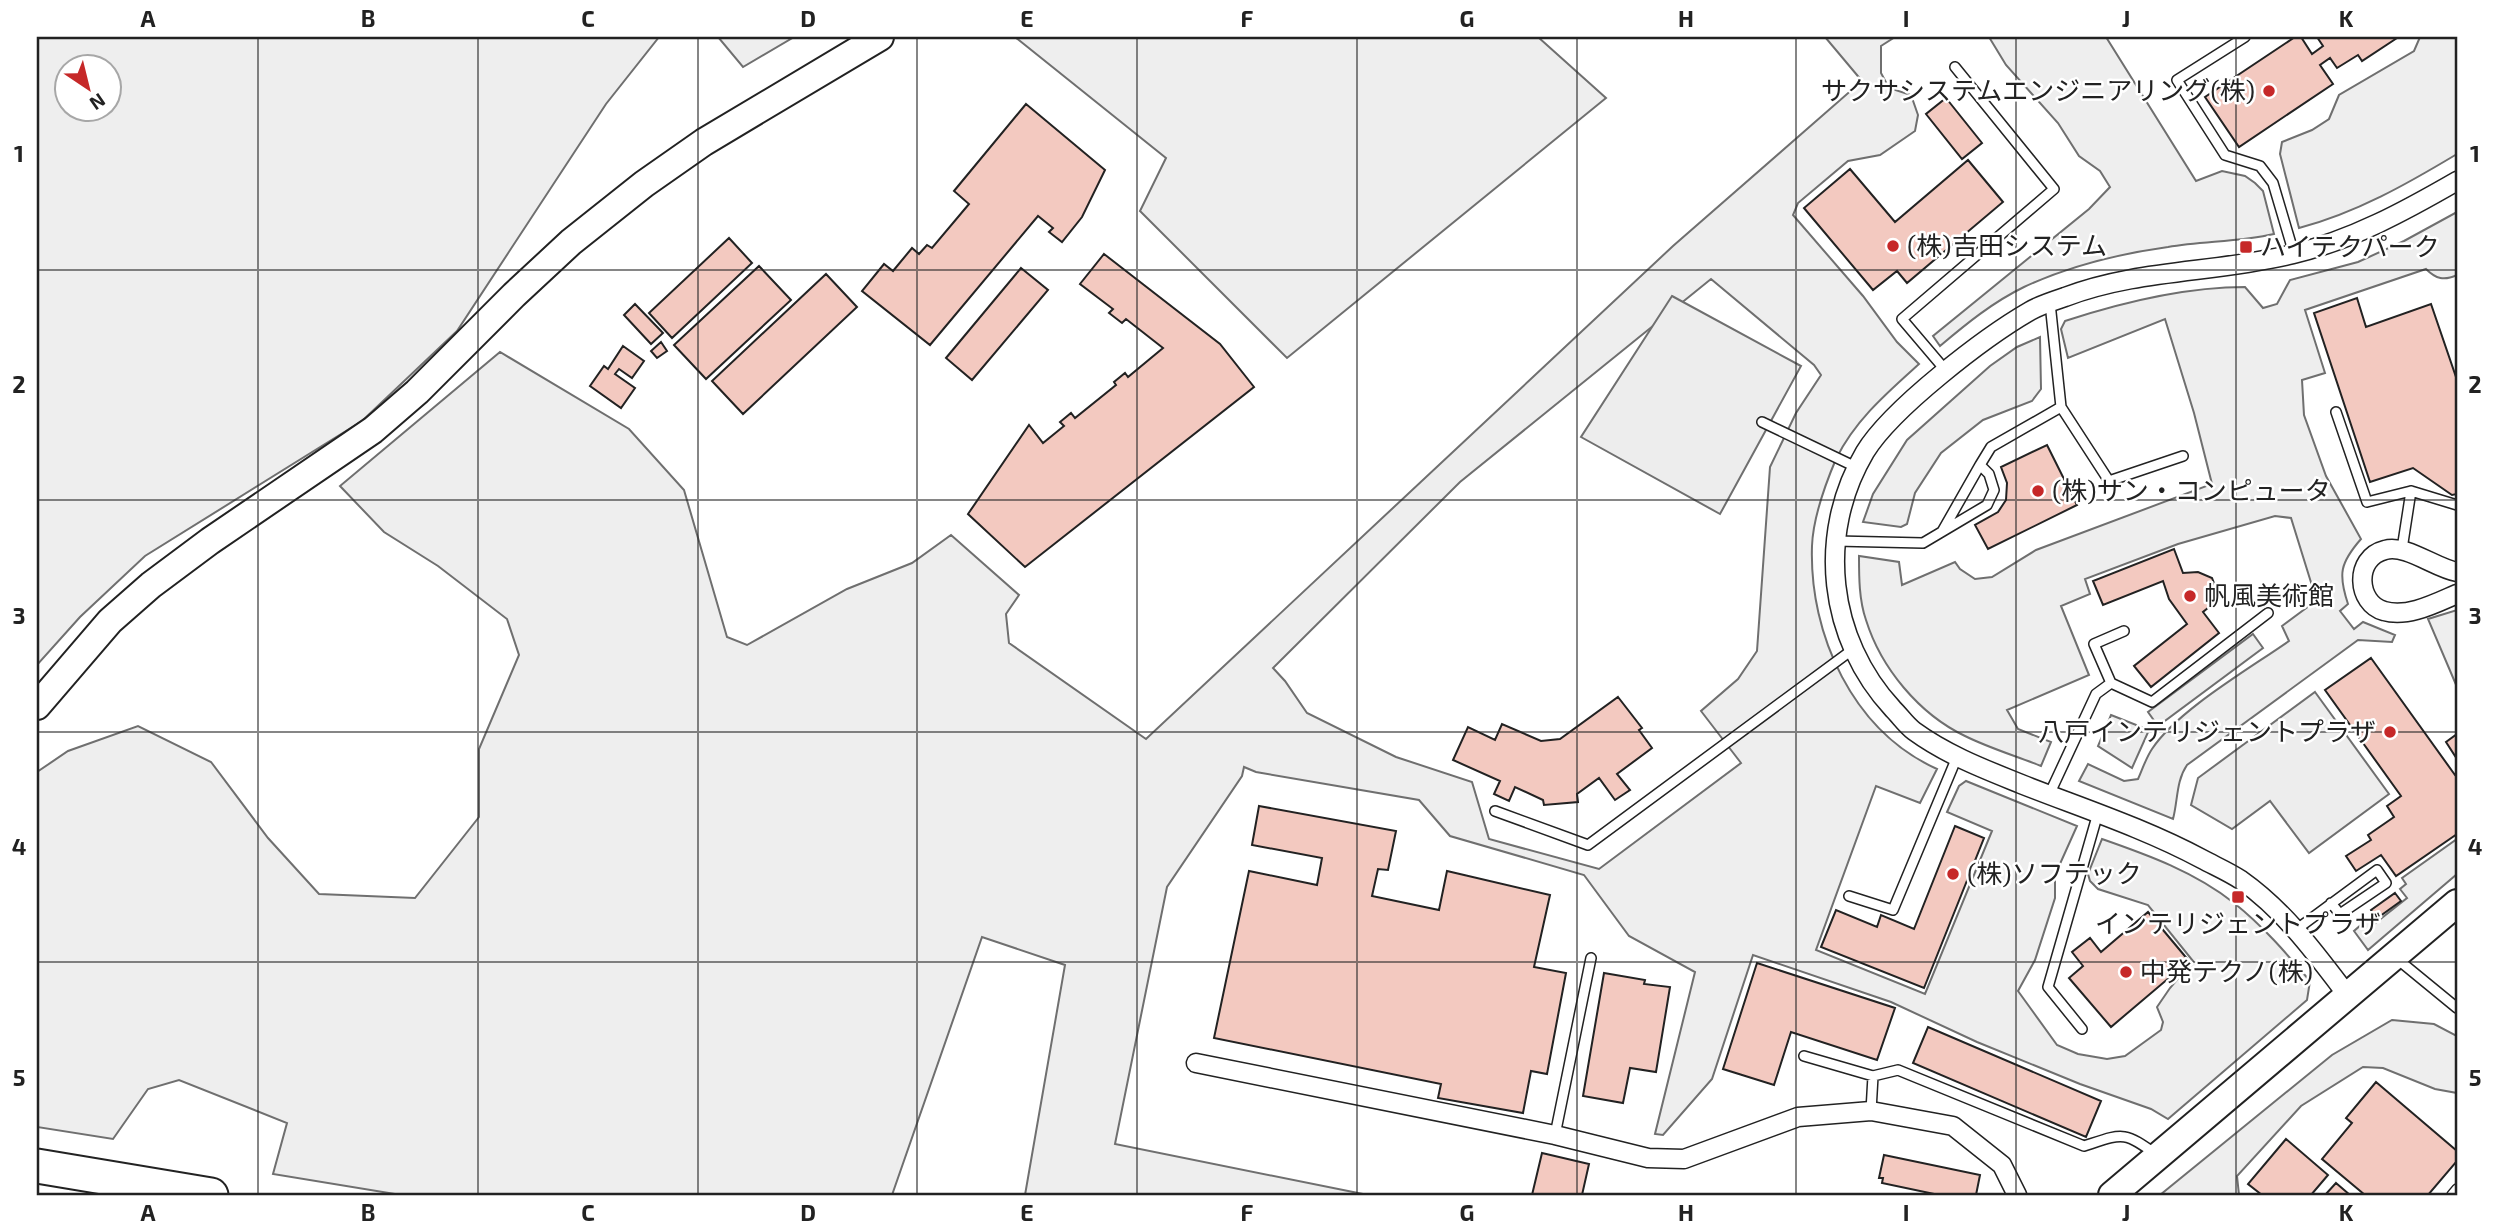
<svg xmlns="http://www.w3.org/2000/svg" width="2494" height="1232" font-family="'Exo 2','Noto Sans JP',sans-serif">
	<rect width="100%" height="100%" fill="#fff"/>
	<!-- green -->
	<path fill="#eee" stroke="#6f6f6f" stroke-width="2" fill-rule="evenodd" d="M37 37H659L606 104 457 331 362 421 145 556 80 617 37 665ZM66 66H108V108H66Z
		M718 37H794L743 67Z
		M1015 37H1538L1606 98 1287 358 1140 211 1166 158Z
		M1825 37H1895L1881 46V73L1889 88 1911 95 1918 115 1915 131 1880 155 1848 161 1798 203 1793 215 1863 296 1897 342 1919 364C1888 392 1855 420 1836 459 1825 485 1813 518 1812 546 1809 635 1853 731 1937 769L1920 803 1876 786 1816 950 1925 994 1992 831 1947 812 1959 786 1966 781 2077 826 2055 875V898L2035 960 2018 991 2057 1045 2078 1054 2107 1059 2125 1056 2161 1030 2163 1022 2157 1007 2170 988 2193 961 2148 905 2098 889 2090 881 2088 874 2102 839C2148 855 2195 872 2234 903 2263 926 2286 953 2310 981L2307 1000 2168 1119 2151 1109 2080 1084 1977 1042 1891 1002 1753 955 1712 1079 1663 1135 1655 1134 1695 972 1629 936 1584 875 1450 836 1419 800 1256 772 1244 767 1242 776 1167 887 1115 1144 1368 1195H1025L1065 965 982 937 892 1195H401L273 1174 287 1123 179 1080 148 1089 113 1139 37 1127V772L68 751 138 726 211 762 268 838 319 894 415 898 479 817V749L519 655 507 619 438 566 384 532 340 486 500 352 629 429 684 490 727 637 747 645 847 589 912 563 951 535 1019 595 1006 614 1009 643 1146 739 1673 246 1862 81ZM1711 279 1814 365 1821 375 1796 413 1770 467 1757 651 1738 679 1701 711 1741 763 1599 869 1489 839 1472 782 1396 757 1307 713 1285 681 1273 668 1460 482Z
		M1989 37H2106L2196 181 2222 171 2245 176 2255 183 2263 191 2274 234C2239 242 2203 241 2168 247 2118 254 2069 266 2024 287 1993 302 1966 324 1940 346L1933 336 2089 209 2110 187 2100 171 2079 156 2058 123 2006 65Z
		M2420 37H2457V154C2407 184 2356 213 2299 228L2280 154 2282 142 2312 130 2329 119 2339 95 2414 51Z
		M2457 212V275C2444 281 2436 279 2426 269L2305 310 2325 373 2302 380 2304 415 2326 476 2361 539C2340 563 2338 574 2348 604L2340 611 2354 629 2363 622 2395 635 2392 642 2358 640 2187 765C2176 781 2178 800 2173 819L2079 781 2088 764 2124 781 2138 779C2142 770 2146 758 2152 749 2178 710 2249 669 2289 641L2282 626 2313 603 2314 592 2291 518 2275 516 2178 544 2085 579 2090 594 2061 606 2089 675 2007 710 2018 729 2051 742 2041 766C2016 756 1989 748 1965 736 1919 714 1881 668 1866 620 1859 600 1859 577 1859 556L1899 562 1902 585 1955 562 1960 569 1975 579 1992 577 2036 550 2212 484 2194 413 2165 319 2068 358 2061 329 2065 321C2123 302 2184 287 2245 287L2263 308 2277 304 2290 280 2358 262 2404 241Z
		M2040 337 2041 389 2032 401 1983 420 1941 453 1915 493 1907 524 1901 527 1863 522 1873 494 1907 440 1990 366 2017 347Z
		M2457 610V687L2428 619Z
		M2457 839V874L2368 950 2354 931 2369 918 2374 924 2407 898 2400 889 2406 884 2402 878Z
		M2392 1020 2434 1024 2457 1036V1093L2435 1089 2383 1068 2363 1067 2301 1106 2237 1176 2239 1195H2160L2332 1055Z"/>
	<!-- parking -->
	<path fill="#ededed" stroke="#6f6f6f" stroke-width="2" d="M1672 296 1801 366 1720 514 1581 437Z
		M2253 634 2263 648 2158 726 2148 712Z
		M2315 692 2389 794 2309 853 2270 801 2232 829 2191 805 2198 778Z
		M2111 715 2149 730 2132 768 2098 746Z"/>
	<!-- building -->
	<path fill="#f3c9c0" stroke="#222" stroke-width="2" d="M2295 37H2301L2312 54 2323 46 2317 37 2397 38 2362 61 2358 55 2337 68 2330 58 2320 65 2333 84 2239 147 2205 97Z
		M1946 98 1982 143 1962 159 1926 114Z
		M1026 104 1105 170 1082 217 1062 242 1049 232 1053 228 1038 216 930 345 862 291 884 264 893 271 912 248 919 254 927 245 932 248 969 204 954 191Z
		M1968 160 2003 202 1907 283 1897 271 1873 290 1804 208 1850 169 1895 222Z
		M729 238 752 263 672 338 649 313Z
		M1104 254 1220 344 1254 387 1025 567 968 514 1029 425 1043 443 1064 426 1060 422 1071 413 1075 418 1116 385 1114 382 1125 373 1128 377 1163 348 1126 319 1122 323 1109 313 1113 309 1080 284Z
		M759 266 791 300 706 379 674 345Z
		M1021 268 1048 290 972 380 946 358Z
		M826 274 857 307 743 414 712 381Z
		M2357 298 2366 327 2431 304 2457 380V494L2452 495 2413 468 2370 482 2314 313Z
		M635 304 663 333 651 344 624 315Z
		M661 342 667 351 657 358 651 351Z
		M623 346 644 361 632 378 619 369 615 374 635 388 621 408 590 386 604 366 608 369Z
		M2047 445 2077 505 1988 549 1975 525 1998 512 2006 500 2007 483 2001 467Z
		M2174 549 2183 573 2198 572 2212 578 2217 591 2214 603 2203 612 2219 633 2151 687 2134 666 2187 624 2169 599 2163 581 2103 605 2093 581Z
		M2371 658 2455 775 2457 774V834L2396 876 2381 855 2356 871 2346 856 2371 840 2368 835 2394 817 2387 806 2401 796 2325 690Z
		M1618 697 1642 728 1639 730 1652 748 1617 774 1630 790 1615 800 1599 778 1577 794 1578 802 1544 805 1543 800 1515 787 1509 801 1494 794 1500 781 1453 760 1468 727 1495 740 1502 724 1541 741 1560 739Z
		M2457 734V759L2446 742Z
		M1259 806 1396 831 1388 870 1378 869 1372 896 1439 910 1447 871 1550 895 1534 967 1566 973 1547 1074 1531 1071 1523 1113 1438 1098 1441 1084 1214 1038 1249 871 1317 885 1322 858 1252 845Z
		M1955 826 1984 838 1924 988 1821 947 1836 910 1877 927 1881 915 1914 929Z
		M2395 893 2401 901 2376 919 2371 910Z
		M2148 912 2189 961 2111 1027 2069 978 2083 966 2072 952 2090 938 2101 952Z
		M1757 963 1895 1008 1877 1060 1791 1032 1774 1085 1723 1069Z
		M1604 973 1645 980 1644 984 1670 987 1656 1072 1630 1068 1623 1103 1583 1096Z
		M1928 1027 2101 1101 2086 1137 1913 1063Z
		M2376 1082 2457 1151V1161L2428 1195H2365L2322 1159 2352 1123 2346 1118Z
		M2286 1139 2328 1175 2311 1195H2262L2248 1184Z
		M1542 1153 1589 1164 1582 1195H1532Z
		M1884 1155 1980 1175 1976 1195H1939L1882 1183 1883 1178H1879Z
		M2336 1183 2350 1195H2325Z"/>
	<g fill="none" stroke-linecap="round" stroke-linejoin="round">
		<defs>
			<path id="lane" d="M2245 37 2177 80 2225 155 2260 166 2273 183 2294 254
				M1947 372 1902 319 2054 189 1955 67
				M2061 407 2109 481 2183 456
				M2336 412 2367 502 2411 491 2457 505
				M1762 422 1858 468
				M1943 530 1980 465
				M1836 541 1923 543 1987 505 1994 490 1989 474 1980 465 1991 447 2061 407 2050 303
				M2402 549 2411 491
				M2111 683 2152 702 2268 613
				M2049 795 2096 694 2111 683 2094 644 2124 631
				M1495 811 1588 845 1852 650
				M1849 896 1893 910 1957 757
				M2297 929 2377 870 2386 883 2340 914 2331 903
				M2396 958 2457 1008
				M2082 1029 2048 987 2098 813
				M1804 1056 1873 1076 1898 1070 2084 1146C2124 1133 2123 1131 2157 1155
				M1871 1111 1873 1076
				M1555 1135 1591 958
				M2452 1195 2457 1189"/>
			<path id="street" d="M2457 572C2435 568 2406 544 2385 550 2353 558 2357 604 2384 611 2408 618 2436 603 2457 594
				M2348 996C2316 954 2285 911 2241 880 2229 872 2215 866 2202 859 2144 828 2082 808 2021 784 1984 769 1947 755 1914 731 1906 725 1900 716 1893 709 1828 639 1816 535 1865 452 1892 408 1985 337 2030 311 2040 305 2053 301 2065 297 2138 269 2217 273 2293 254 2352 240 2405 211 2457 181
				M1196 1063 1555 1135 1648 1158 1684 1159 1798 1117 1871 1111 1953 1126 2002 1165 2017 1195"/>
			<path id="secondary" d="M37 706 110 621 151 585 210 541 373 430 417 392 514 295 571 242 644 184 704 142 880 37
				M2112 1195 2457 903"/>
			<path id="highway" d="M37 1166 211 1195"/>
		</defs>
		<!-- lane casing -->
		<use href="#lane" stroke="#222" stroke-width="12"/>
		<!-- street casing -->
		<use href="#street" stroke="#222" stroke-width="21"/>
		<!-- secondary casing -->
		<use href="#secondary" stroke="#222" stroke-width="30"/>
		<!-- highway casing -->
		<use href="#highway" stroke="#222" stroke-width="37"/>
		<!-- lane -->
		<use href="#lane" stroke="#fff" stroke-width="9"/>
		<!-- street -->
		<use href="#street" stroke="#fff" stroke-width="18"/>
		<!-- secondary -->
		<use href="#secondary" stroke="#fff" stroke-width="26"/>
		<!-- highway -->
		<use href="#highway" stroke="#fff" stroke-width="33"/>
	</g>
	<!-- grid -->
	<path fill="none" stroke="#222" stroke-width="2" stroke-opacity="0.55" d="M258 37V1195M478 37V1195M698 37V1195M917 37V1195M1137 37V1195M1357 37V1195M1577 37V1195M1796 37V1195M2016 37V1195M2236 37V1195M37 270H2457M37 500H2457M37 732H2457M37 962H2457"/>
	<!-- markers -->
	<g fill="#c62828" stroke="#fff" stroke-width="2.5">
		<circle cx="2269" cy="91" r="7"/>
		<circle cx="1893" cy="246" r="7"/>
		<rect x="2239" y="240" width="14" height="14" rx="3.5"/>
		<circle cx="2038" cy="491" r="7"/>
		<circle cx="2190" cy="596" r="7"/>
		<circle cx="2390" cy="732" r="7"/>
		<circle cx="1953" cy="874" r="7"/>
		<rect x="2231" y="890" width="14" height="14" rx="3.5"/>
		<circle cx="2126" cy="972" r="7"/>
	</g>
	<g text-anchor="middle" stroke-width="5" stroke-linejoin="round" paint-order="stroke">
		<!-- poi labels -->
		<g font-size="26" fill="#222" stroke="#fff" text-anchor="start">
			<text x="2255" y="100" text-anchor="end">サクサシステムエンジニアリング(株)</text>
			<text x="1907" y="255">(株)吉田システム</text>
			<text x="2260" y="256">ハイテクパーク</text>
			<text x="2052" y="500">(株)サン・コンピュータ</text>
			<text x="2204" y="605">帆風美術館</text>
			<text x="2376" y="741" text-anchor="end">八戸インテリジェントプラザ</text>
			<text x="1967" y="883">(株)ソフテック</text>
			<text x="2238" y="933" text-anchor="middle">インテリジェントプラザ</text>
			<text x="2140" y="981">中発テクノ(株)</text>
		</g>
	</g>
	<!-- border -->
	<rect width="2494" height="1232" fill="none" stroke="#ffffff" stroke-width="77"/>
	<!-- north arrow -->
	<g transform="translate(88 88) rotate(145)"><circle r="33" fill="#ffffff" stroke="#a7a7a7" stroke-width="2"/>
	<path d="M0-5L12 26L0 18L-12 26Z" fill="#c62828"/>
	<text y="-10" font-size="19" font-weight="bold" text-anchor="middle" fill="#222222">N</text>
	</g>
	<rect x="38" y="38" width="2418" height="1156" fill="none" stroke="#222" stroke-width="2.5"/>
	<g font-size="23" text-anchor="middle" font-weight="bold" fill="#222">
		<text x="148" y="27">A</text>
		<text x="368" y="27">B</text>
		<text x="588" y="27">C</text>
		<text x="808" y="27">D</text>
		<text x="1027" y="27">E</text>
		<text x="1247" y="27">F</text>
		<text x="1467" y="27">G</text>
		<text x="1686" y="27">H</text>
		<text x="1906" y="27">I</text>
		<text x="2126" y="27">J</text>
		<text x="2346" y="27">K</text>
		<text x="19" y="162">1</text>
		<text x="2475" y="162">1</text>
		<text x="19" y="393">2</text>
		<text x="2475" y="393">2</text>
		<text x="19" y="624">3</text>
		<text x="2475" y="624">3</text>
		<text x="19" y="855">4</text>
		<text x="2475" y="855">4</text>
		<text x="19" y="1086">5</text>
		<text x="2475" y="1086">5</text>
		<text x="148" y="1221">A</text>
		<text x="368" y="1221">B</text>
		<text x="588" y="1221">C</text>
		<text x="808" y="1221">D</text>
		<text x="1027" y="1221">E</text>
		<text x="1247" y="1221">F</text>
		<text x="1467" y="1221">G</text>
		<text x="1686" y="1221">H</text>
		<text x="1906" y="1221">I</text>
		<text x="2126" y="1221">J</text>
		<text x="2346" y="1221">K</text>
	</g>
</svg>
